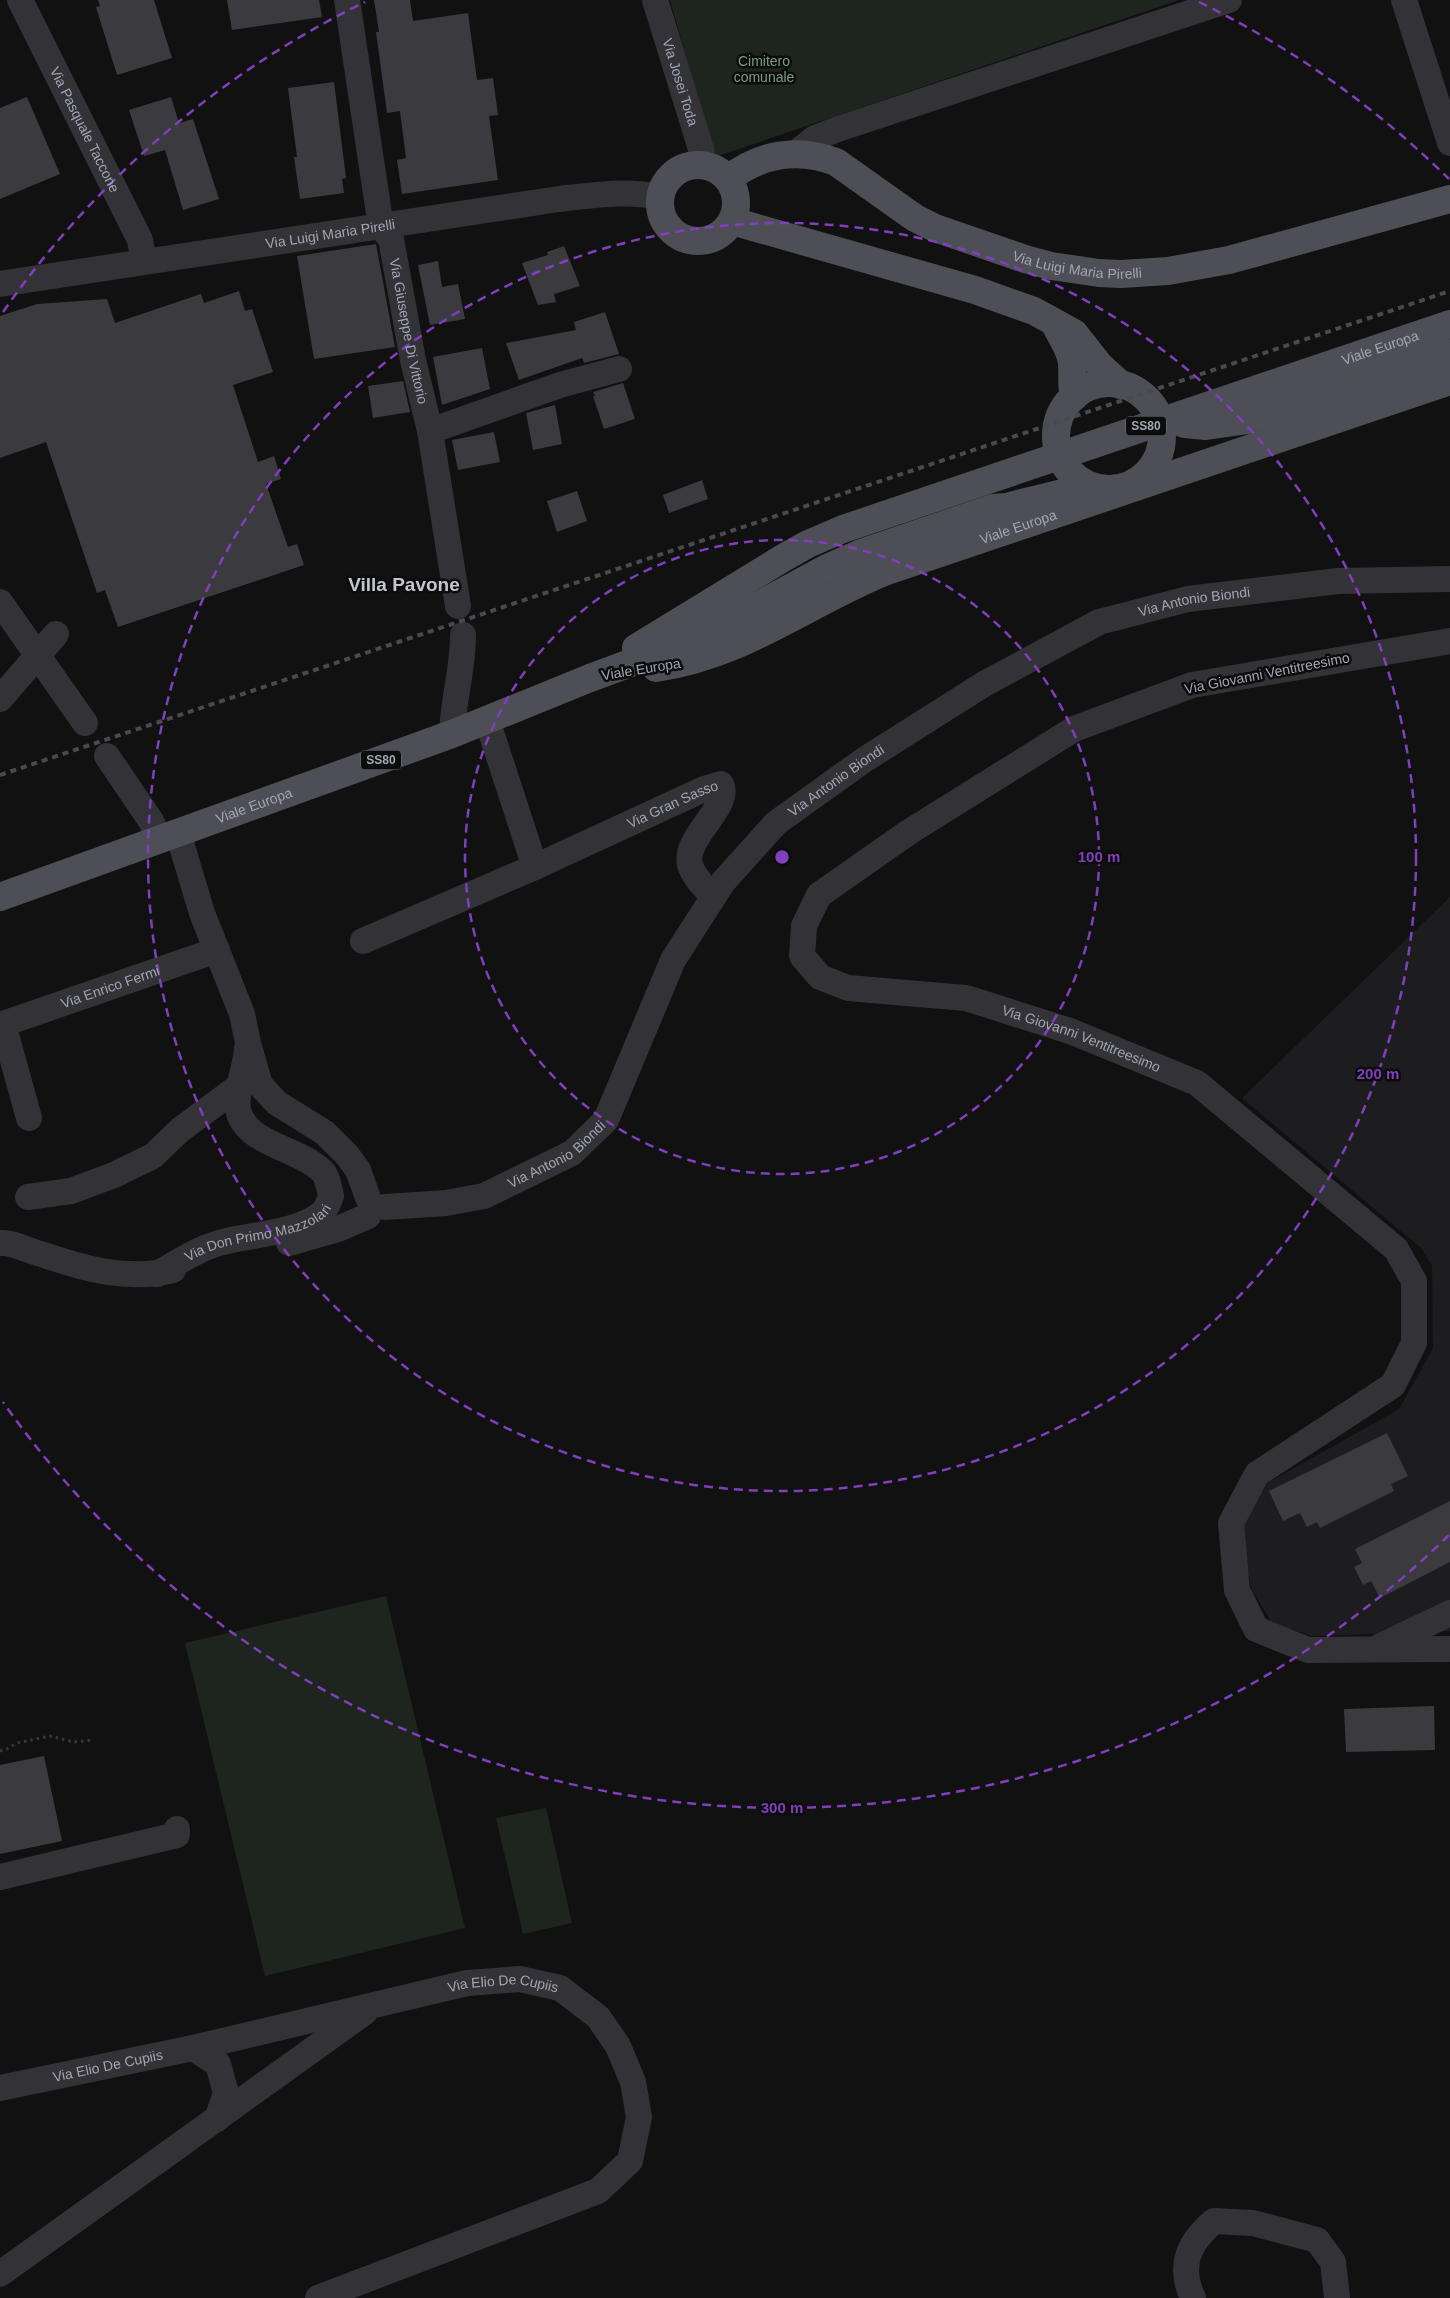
<svg xmlns="http://www.w3.org/2000/svg" width="1450" height="2298" font-family="Helvetica,sans-serif">
	<rect width="100%" height="100%" fill="#111112"/>
	<!-- built -->
	<path fill="#1d1d1f" d="M1450 897V1631L1312 1636 1272 1623 1252 1590 1240 1527 1268 1483 1399 1409 1433 1348 1432 1266 1421 1248 1242 1098Z"/>
	<!-- green -->
	<path fill="#1d251e" d="M670 0H1179L715 157Z
		M386 1596 465 1928 265 1976 185 1643Z
		M546 1808 572 1923 523 1934 496 1818Z"/>
	<!-- building -->
	<path fill="#3b3b3f" d="M98 0H154L172 58 117 75 96 7 100 6Z
		M227 0H319L322 17 232 30Z
		M374 0H410L413 21 468 13 477 80 493 78 498 115 489 116 498 180 402 194 397 160 406 158 400 111 387 113 376 32H379Z
		M334 82 346 178 342 179 344 193 300 199 294 157H297L288 88Z
		M27 97 60 174 0 199V108Z
		M171 97 179 123 193 119 219 199 183 210 165 150 144 156 129 110Z
		M376 244 395 347 314 359 297 256Z
		M564 246 580 286 554 294 556 302 538 305 522 263 548 255 547 252Z
		M438 261 442 287 458 284 465 319 430 325 418 265Z
		M239 291 245 311 252 309 273 372 233 385 258 462 274 456 281 479 266 484 288 547 297 544 304 565 118 627 105 590 97 593 46 442 0 458V316L37 304 107 299 115 323 201 294 204 303Z
		M605 312 619 354 584 363 582 358 519 380 506 343 576 330 574 322Z
		M482 348 490 389 442 405 433 357Z
		M403 381 410 412 373 418 368 386Z
		M623 383 635 419 604 429 593 396H595L593 392Z
		M555 405 562 444 533 450 526 413Z
		M494 432 500 462 458 470 452 440Z
		M702 480 708 499 669 513 663 495Z
		M577 491 587 521 557 532 547 501Z
		M1387 1433 1408 1476 1391 1484 1394 1491 1320 1528 1317 1522 1307 1527 1300 1513 1283 1521 1269 1491Z
		M1450 1501V1562L1380 1598 1371 1581 1363 1585 1354 1567 1362 1563 1355 1549Z
		M1434 1706 1435 1750 1346 1752 1344 1709Z
		M44 1756 62 1841 0 1854V1765Z"/>
	<g fill="none" stroke-linecap="round" stroke-linejoin="round">
		<!-- path -->
		<path stroke="#38393e" stroke-width="3" stroke-dasharray="2.5 4" stroke-linecap="butt" d="M0 1751 7 1749 17 1743 50 1736 74 1742 92 1740"/>
		<!-- minor -->
		<g stroke="#323237" stroke-width="26">
			<path id="s1" d="M20 0 140 240 144 261"/>
			<path id="s2" d="M347 0 381 227 391 239 413 360 430 431 458 606"/>
			<path id="s3" d="M655 0 701 149 703 165"/>
			<path d="M1404 0 1450 143"/>
			<path d="M796 153 815 138 838 129 1229 0"/>
			<path id="s4" d="M0 284 559 199C593 195 626 190 660 197"/>
			<path d="M430 431 560 385 619 369"/>
			<path d="M0 602 85 723"/>
			<path id="s5" d="M1450 641 1192 685 1074 729 909 832 819 895 804 926 802 956 820 977 848 988 966 998 1070 1031 1197 1083 1396 1249 1414 1281V1343L1393 1385 1257 1474 1231 1523 1237 1590 1256 1629 1308 1650 1450 1649"/>
			<path d="M0 699 56 634"/>
			<path id="s6" d="M487 720 535 867 704 789 721 784C732 807 683 837 690 865 694 878 705 887 713 897"/>
			<path d="M452 734C453 700 463 670 463 635"/>
			<path d="M107 756 151 821 160 840"/>
			<path d="M178 833 202 913 242 1014 248 1043 260 1085 277 1103 325 1133 347 1155 358 1170 368 1198"/>
			<path d="M363 941 535 867"/>
			<path id="s7" d="M29 1118 3 1024 217 950"/>
			<path d="M28 1197 71 1191 114 1175 153 1156 180 1130 238 1087"/>
			<path id="s8" d="M385 1207 446 1203 484 1196 572 1153 606 1120 673 960 723 882 776 823 864 760 984 684 1099 622 1188 599 1338 581 1450 579"/>
			<path d="M0 1243C13 1242 29 1251 41 1254 85 1269 127 1281 173 1270"/>
			<path d="M289 1243 338 1229 368 1216"/>
			<path id="s9" d="M157 1274C177 1263 197 1249 219 1243 250 1234 297 1234 322 1213 327 1209 329 1201 331 1196 329 1188 328 1177 322 1171 299 1148 244 1144 238 1109 235 1088 246 1069 247 1048"/>
			<path d="M1381 1646 1450 1613"/>
			<path d="M0 1877 177 1835V1829"/>
			<path d="M193 2048 218 2064 226 2093 217 2119"/>
			<path id="s10" d="M0 2088 193 2048 467 1983 520 1979 560 1988 598 2017 618 2046 633 2082 639 2117 630 2161 598 2191 318 2298"/>
			<path d="M0 2274 365 2012"/>
			<path d="M1193 2298C1178 2266 1188 2243 1214 2221L1253 2223 1317 2240 1333 2262 1337 2298"/>
		</g>
		<!-- major -->
		<g stroke="#4e4f56" stroke-width="28">
			<circle cx="698" cy="203" r="38"/>
			<path id="s11" d="M728 179C760 154 798 147 836 162L915 218 935 228 1025 259 1051 266 1099 273 1121 274 1168 271 1229 260 1450 199"/>
			<path d="M732 221 975 290 1034 311 1074 333 1100 366 1121 385"/>
			<path d="M1057 328C1063 340 1072 352 1072 365 1073 376 1071 385 1074 397"/>
			<circle cx="1109" cy="436" r="53"/>
			<path d="M1171 419 1185 424 1206 426 1248 420 1450 353"/>
			<path id="s12" d="M636 648 783 558 808 544 843 529 1450 324"/>
			<path id="s13" d="M656 668C744 655 804 605 884 572L1450 381"/>
			<path id="s14" d="M0 897 452 734 590 678 698 638 827 568 861 553 993 508 1006 507 1091 486"/>
		</g>
		<!-- rail -->
		<path stroke="#494a50" stroke-width="4" stroke-dasharray="6 5" stroke-linecap="butt" d="M0 775 1450 291"/>
	</g>
	<!-- distance rings -->
	<g fill="none" stroke="#813ebd" stroke-width="2.5" stroke-dasharray="9 6">
		<circle cx="782" cy="857" r="317"/>
		<circle cx="782" cy="857" r="634"/>
		<path d="M1449 1535A951 951 0 0 1 3 1402M3 312A951 951 0 0 1 365 2M1199 2A951 951 0 0 1 1449 179"/>
	</g>
	<g text-anchor="middle" stroke-width="5" stroke-linejoin="round" paint-order="stroke">
		<!-- shield labels -->
		<g fill="#0c0c0d" stroke="#757881" stroke-width="1">
			<rect x="1126" y="416.5" width="40" height="19" rx="4"/>
			<rect x="361" y="750.5" width="40" height="19" rx="4"/>
		</g>
		<g font-size="12" font-weight="bold" fill="#a2a6b3">
			<text x="1146" y="430">SS80</text>
			<text x="381" y="764">SS80</text>
		</g>
		<!-- park labels -->
		<g font-size="14" fill="#789f7d" stroke="#0c0c0d">
			<text x="764" y="66">Cimitero<tspan x="764" dy="16">comunale</tspan></text>
		</g>
		<!-- street labels -->
		<g font-size="14" fill="#a2a6b3" stroke="#0c0c0d">
			<text dy="5" stroke="none"><textPath href="#s3" startOffset="86">Via Josei Toda</textPath></text>
			<text dy="5" stroke="none"><textPath href="#s1" startOffset="145">Via Pasquale Taccone</textPath></text>
			<text dy="5" stroke="none"><textPath href="#s4" startOffset="334">Via Luigi Maria Pirelli</textPath></text>
			<text dy="5" stroke="none"><textPath href="#s11" startOffset="382">Via Luigi Maria Pirelli</textPath></text>
			<text dy="5" stroke="none"><textPath href="#s2" startOffset="339">Via Giuseppe Di Vittorio</textPath></text>
			<text dy="5" stroke="none"><textPath href="#s12" startOffset="806">Viale Europa</textPath></text>
			<text dy="5" stroke="none"><textPath href="#s13" startOffset="390">Viale Europa</textPath></text>
			<text dy="5" stroke="none"><textPath href="#s8" startOffset="1069">Via Antonio Biondi</textPath></text>
			<text transform="translate(641 669) rotate(-9)" y="5">Viale Europa</text>
			<text transform="translate(1267 673) rotate(-11)" y="5">Via Giovanni Ventitreesimo</text>
			<text dy="5" stroke="none"><textPath href="#s8" startOffset="664">Via Antonio Biondi</textPath></text>
			<text dy="5" stroke="none"><textPath href="#s14" startOffset="270">Viale Europa</textPath></text>
			<text dy="5" stroke="none"><textPath href="#s6" startOffset="306">Via Gran Sasso</textPath></text>
			<text dy="5" stroke="none"><textPath href="#s7" startOffset="211">Via Enrico Fermi</textPath></text>
			<text dy="5" stroke="none"><textPath href="#s5" startOffset="1055">Via Giovanni Ventitreesimo</textPath></text>
			<text dy="5" stroke="none"><textPath href="#s8" startOffset="184">Via Antonio Biondi</textPath></text>
			<text dy="5" stroke="none"><textPath href="#s9" startOffset="110">Via Don Primo Mazzolari</textPath></text>
			<text dy="5" stroke="none"><textPath href="#s10" startOffset="515">Via Elio De Cupiis</textPath></text>
			<text dy="5" stroke="none"><textPath href="#s10" startOffset="110">Via Elio De Cupiis</textPath></text>
		</g>
		<!-- district labels -->
		<g font-size="19" font-weight="bold" fill="#c3c5cf" stroke="#0c0c0d">
			<text x="404" y="591">Villa Pavone</text>
		</g>
	</g>
	<circle cx="782" cy="857" r="8" fill="#813ebd" stroke="#0c0c0d" stroke-width="2.5"/>
	<g font-size="15" text-anchor="middle" font-weight="bold" fill="#813ebd" stroke="#0c0c0d" stroke-width="5" stroke-linejoin="round" paint-order="stroke">
		<text x="1099" y="862">100 m</text>
		<text x="1378" y="1079">200 m</text>
		<text x="782" y="1813">300 m</text>
	</g>
</svg>
